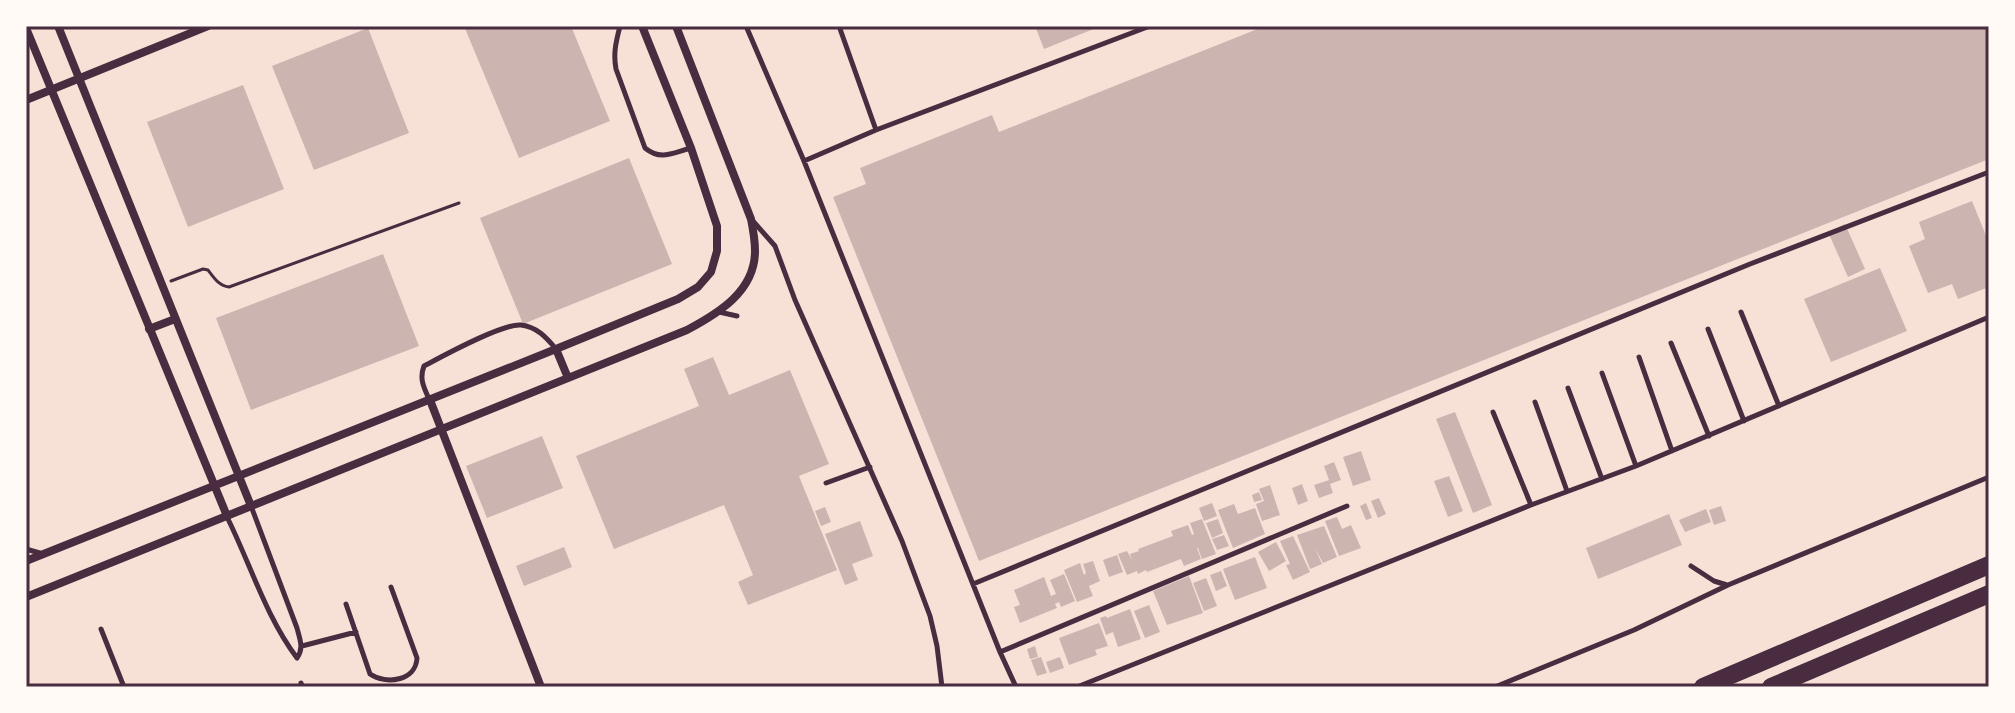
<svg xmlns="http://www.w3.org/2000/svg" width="2015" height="713" font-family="'Alegreya Sans',sans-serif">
	<rect width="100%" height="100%" fill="#f7e1d7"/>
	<!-- building -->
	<path fill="#ccb4b1" d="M464 26H571L610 121 519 158Z
		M1035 26 1050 27 1101 26 1044 49Z
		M1265 26H1989V159L979 561 833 197 866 184 860 168 992 115 999 132Z
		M368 28 409 133 314 170 272 66Z
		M243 85 284 189 188 227 147 122Z
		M629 158 672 264 523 324 480 218Z
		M1972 201 1989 243V287L1958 299 1952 284 1928 293 1909 246 1925 239 1919 222Z
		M1845 224 1865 269 1848 277 1828 232Z
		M383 254 419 346 251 410 216 318Z
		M1880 268 1907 331 1831 362 1804 299Z
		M713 357 729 395 790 370 829 464 799 476 837 570 748 605 738 582 753 575 724 505 614 549 576 456 699 406 684 369Z
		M1455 412 1492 505 1473 513 1436 419Z
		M542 436 563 488 487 518 466 466Z
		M1361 451 1371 480 1353 486 1343 457Z
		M1334 462 1341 480 1330 484 1333 493 1319 498 1314 485 1329 480 1324 466Z
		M1449 476 1463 511 1448 517 1434 481Z
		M1302 484 1308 501 1298 505 1292 488Z
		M1270 485 1280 515 1262 521 1256 504 1264 501 1259 489Z
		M1259 492 1262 500 1254 502 1252 495Z
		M1379 498 1386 514 1378 518 1371 501Z
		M1212 503 1217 516 1204 521 1199 508Z
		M1366 503 1372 518 1366 520 1360 506Z
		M1234 504 1238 514 1255 508 1265 534 1233 548 1218 510Z
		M1721 506 1726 521 1714 525 1709 510Z
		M825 507 831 522 821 526 815 511Z
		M1706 509 1711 522 1685 532 1679 520Z
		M1669 514 1682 545 1598 579 1586 548Z
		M1337 517 1342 529 1351 525 1361 548 1339 556 1325 521Z
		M1202 519 1216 554 1202 559 1198 548H1197L1201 559 1184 566 1181 559 1147 572 1146 570 1138 574 1137 571 1127 575 1118 554 1127 551 1132 560 1130 554 1139 551 1138 549 1173 536 1171 531 1188 525 1192 535 1194 534 1190 523Z
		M1218 519 1223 533 1212 538 1206 523Z
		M860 521 873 556 852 564 858 580 845 585 825 534Z
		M1324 526 1337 557 1323 563 1315 548 1322 564 1310 569 1297 535Z
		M1224 535 1229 546 1217 550 1212 539Z
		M1293 536 1310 572 1293 580 1286 565 1290 564 1280 541Z
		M1276 542 1286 561 1269 571 1258 552Z
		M564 547 572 567 524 586 516 566Z
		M1117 555 1123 572 1109 577 1103 560Z
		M1255 557 1267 588 1235 600 1223 569Z
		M1093 561 1100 581 1089 586 1093 596 1077 602 1064 570 1080 563 1084 575 1086 573 1083 564Z
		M1221 571 1227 586 1216 591 1210 575Z
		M1064 574 1075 601 1061 607 1059 602 1055 604 1057 608 1020 623 1014 607 1020 605 1014 590 1044 577 1051 596 1056 594 1050 580Z
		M1189 576 1203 613 1167 625 1153 591Z
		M1206 578 1217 606 1204 611 1193 583Z
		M1149 605 1160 632 1145 638 1134 611Z
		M1130 609 1141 639 1118 647 1113 632 1106 635 1100 618 1106 616 1107 618Z
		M1099 623 1108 646 1095 650 1097 655 1069 665 1059 638Z
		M1035 646 1038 657 1030 659 1027 649Z
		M1041 657 1047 673 1037 676 1031 660Z
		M1060 657 1064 668 1050 673 1046 662Z"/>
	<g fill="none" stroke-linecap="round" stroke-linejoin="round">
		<!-- path -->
		<path stroke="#4a2c40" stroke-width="3" d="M171 281 203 269 208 270C214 278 219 286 229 287L459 203"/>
		<!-- service -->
		<path stroke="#4a2c40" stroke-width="5" d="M620 26C616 42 613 53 616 69L645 148C661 161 672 153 691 148
			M746 26 804 161 1000 652 1016 687
			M839 26 876 130
			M804 161 876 130 1150 26
			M752 220 775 246 795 300 902 541 930 616 937 646 942 687
			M719 312 737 316
			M1741 312 1779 406
			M1708 329 1744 421
			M1671 343 1709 436
			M1639 357 1672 451
			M1602 373 1636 466
			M1568 388 1602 479
			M429 399C424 388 419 379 424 366 443 356 503 323 521 325 537 327 546 337 556 349
			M1535 402 1567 491
			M1493 412 1531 505
			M826 483 870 467
			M251 506 297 628C300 640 304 648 297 658
			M227 517C250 563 266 617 297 658
			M26 549 43 554
			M1691 566 1714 581 1727 585
			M973 584 1750 264 1989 172
			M346 604 370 674C386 685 416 681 417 658L391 587
			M101 629 124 687
			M302 646 356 632
			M1000 652 1347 506
			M301 683 303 687
			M1077 687 1531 505 1636 466 1989 317
			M1495 687 1634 630 1728 585 1989 477"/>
		<!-- minor -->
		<path stroke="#4a2c40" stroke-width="8" d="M58 26 251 506
			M26 28 227 516
			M26 100 208 26
			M149 329 175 319
			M556 349 568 378
			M430 400 541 687
			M26 561 556 349 678 299 698 287 711 272 717 251V226L691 148 642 26
			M26 597 687 330C719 313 755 291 755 251 755 241 753 229 751 219L676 26"/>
		<!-- motorway -->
		<path stroke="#4a2c40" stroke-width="18" d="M1703 687 1989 565
			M1771 687 1989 594"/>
	</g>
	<!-- border -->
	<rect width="2015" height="713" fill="none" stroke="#fffaf5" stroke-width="56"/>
	<rect x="28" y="28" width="1959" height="657" fill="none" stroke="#4a2c40" stroke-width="3"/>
</svg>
